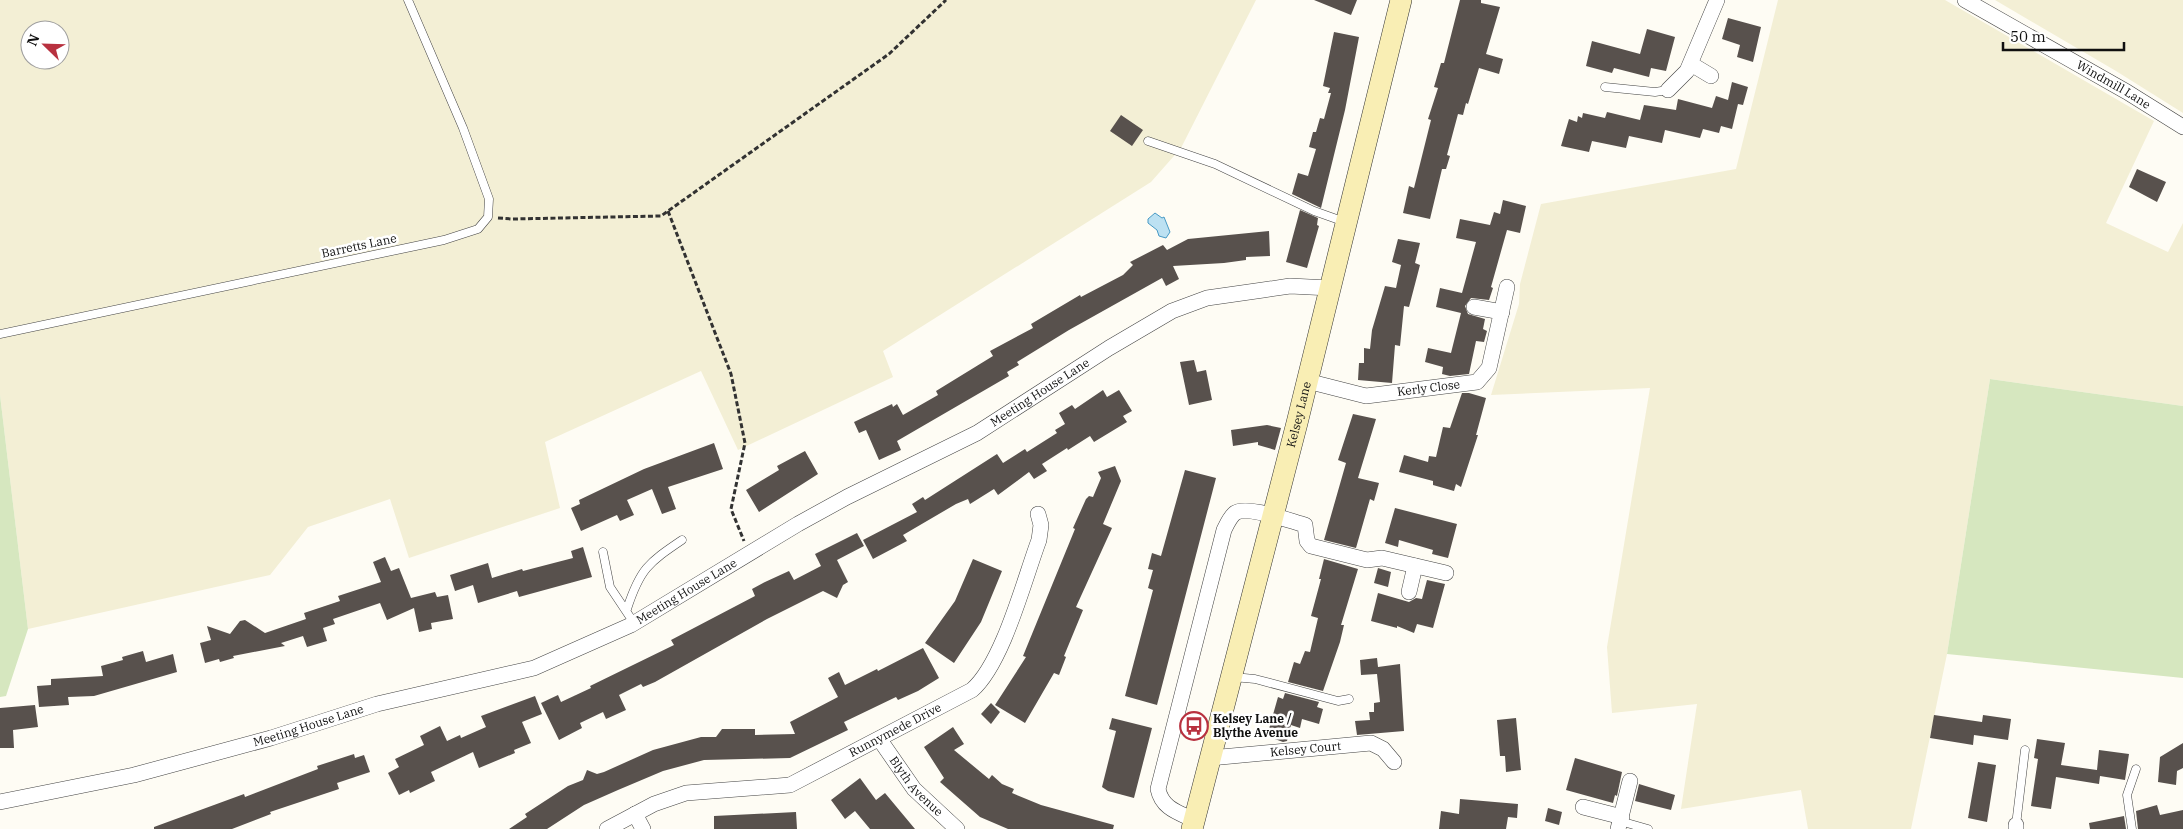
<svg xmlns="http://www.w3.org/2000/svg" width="2183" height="829" font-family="'IBM Plex Serif',serif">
	<rect width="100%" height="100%" fill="#fefcf4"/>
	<!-- farmland -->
	<path fill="#f3efd5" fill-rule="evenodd" d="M0 0H1256L1181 148 1151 182 883 351 893 377 738 450 701 371 545 442 560 508 409 558 390 499 308 527 270 575 28 629 0 395ZM30 30H60V60H30Z
		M1778 0H1945L2154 121 2106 223 2168 252 2183 223V406L1990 379 1947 654 1911 829H1808L1801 790 1681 809 1697 704 1612 713 1607 647 1650 388 1491 395 1519 304 1520 284 1541 204 1736 169Z
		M1995 0H2183V113L2116 71Z"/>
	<!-- green -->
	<path fill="#d6e7bf" d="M1990 379 2183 406V678L1947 654Z
		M0 395 28 629 6 696 0 697Z"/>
	<!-- water -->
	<path fill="#bce1f2" stroke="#489ac5" d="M1155 213 1162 218 1164 217 1170 232 1166 238 1159 236 1157 230 1148 223V219Z"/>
	<!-- building -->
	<path fill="#58514d" d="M1314 0H1357L1351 15Z
		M1460 0H1481V3L1500 7 1486 54 1503 59 1499 74 1479 68 1468 104 1466 103 1463 115 1458 114 1447 155 1450 156 1446 169H1442L1430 219 1403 213 1409 186 1414 188 1431 120 1428 119 1438 88 1434 87 1441 63H1444Z
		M1728 18 1761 27 1753 62 1737 57 1740 45 1722 39Z
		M1647 29 1675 37 1666 71 1651 68 1649 77 1614 68 1612 73 1586 66 1592 41 1640 54Z
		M1334 32 1359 37 1345 110 1321 208 1292 194 1298 173 1308 176 1316 149 1309 147 1313 132H1316L1320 118 1324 119 1331 93H1328L1330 88 1323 86Z
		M1732 82 1748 87 1743 105 1738 104 1732 129 1721 126 1719 133 1703 129 1700 138 1665 130 1662 143 1629 136 1626 148 1592 141 1589 152 1561 146 1569 119 1577 122 1578 116 1582 118 1583 113 1605 118 1607 112 1640 120 1644 105 1676 110 1678 99 1712 108 1716 96 1728 100Z
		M1121 115 1143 130 1132 146 1110 131Z
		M2137 169 2166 182 2157 202 2129 187Z
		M1503 200 1526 206 1520 233 1507 230 1491 287 1493 288 1489 300 1471 298 1465 306 1468 314 1485 319 1483 329 1487 331 1484 342 1476 341 1469 374 1450 376 1442 374 1443 367 1425 362 1428 348 1451 353 1461 313 1436 307 1440 288 1462 293 1476 242 1456 238 1460 219 1490 225 1494 212 1500 214Z
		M1300 210 1318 218 1317 225 1319 226 1307 268 1286 262Z
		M1269 231 1270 256 1246 257V260L1224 263 1173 266 1179 279 1166 286 1162 278 1069 330 1017 362 1019 365 1007 372 1009 376 897 441 901 450 879 460 866 430 859 433 854 422 892 404 893 407 897 404 903 415 938 395 936 391 993 356 990 351 1033 328 1031 324 1080 295 1081 297 1123 275 1133 265 1130 262 1163 245 1167 250 1188 239Z
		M1398 239 1420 243 1415 263 1420 265 1409 307 1404 306 1400 346 1395 345 1392 383 1358 380 1359 363H1364V348L1370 349 1372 330 1385 286 1396 288 1401 265 1392 262Z
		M1194 360 1197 372 1206 370 1212 400 1189 405 1180 362Z
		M1103 390 1107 397 1119 390 1132 411 1123 416 1127 422 1094 442 1090 436 1068 450 1067 448 1042 464 1047 471 1034 479 1029 472 998 495 994 489 970 504 968 499 956 504 903 535 907 541 873 559 863 540 917 512 912 504 923 497 925 500 997 454 1003 463 1025 449 1027 452 1057 433 1055 430 1065 424 1059 413 1072 405 1075 409Z
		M1462 393H1469L1486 398 1476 435H1478L1461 487 1456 484 1454 491 1433 485V481L1399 472 1404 455 1428 462 1429 456 1436 457 1443 427 1450 428Z
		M1353 414 1376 419 1358 478 1379 483 1374 501 1370 499 1356 548 1324 540 1346 463 1338 460Z
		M1267 425 1281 428 1275 450 1258 445V442L1233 446 1231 430Z
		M714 443 723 469 668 487 676 509 662 514 652 489 627 500 634 515 620 521 617 515 581 531 571 508 580 504 579 500 644 469Z
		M805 451 818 474 759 512 746 490 779 470 777 466Z
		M1115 466 1121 481 1103 524 1112 528 1076 607 1083 610 1064 656 1066 657 1059 675 1054 673 1025 723 995 705 1026 657 1023 656 1075 529 1073 528 1086 499 1089 496 1093 497 1101 478 1098 472Z
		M1185 470 1216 478 1157 705 1125 696 1153 590 1148 588 1153 570 1148 569 1152 553 1161 556Z
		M1395 508 1457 524 1448 558 1432 554 1433 550 1399 540 1398 547 1385 543Z
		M857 533 864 546 837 560 848 582 843 585 837 598 823 591 767 619 655 682 643 687 641 684 619 695 626 710 606 719 603 712 580 723 582 728 559 740 541 703 558 695 561 702 591 688 590 686 674 645 671 640 755 596 752 589 765 582 789 571 794 580 821 566 815 554Z
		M583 547 592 577 519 597 517 591 478 603 473 585 455 591 450 575 488 563 492 578 522 569 523 571 573 558 571 551Z
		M385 557 391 571 399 568 411 598 435 592 437 597 448 595 453 619 431 623 432 629 419 632 414 608 387 620 380 603 333 619 335 624 323 628 327 641 307 647 303 636 281 643 285 646 233 656 234 658 220 662 219 659 205 663 200 643 211 640 207 626 230 634 240 621 245 620 265 633 306 619 304 613 340 601 338 596 381 582 373 562Z
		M973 559 1002 571 981 622 954 663 925 643 955 601Z
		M1324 559 1358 569 1341 625H1344L1340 642 1323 691 1288 682 1294 662 1300 664 1305 651 1310 652 1318 618 1311 616 1321 579H1319Z
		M1378 568 1391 572 1388 587 1374 583Z
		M1427 580 1445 584 1433 628 1417 624 1414 633 1397 626V628L1371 621 1378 593 1409 602 1416 598 1422 599Z
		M923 648 939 678 918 691 898 700 896 697 844 722 848 730 790 758 704 760 663 771 618 790 584 805 547 829H509L527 817 525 814 568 786 583 780 587 770 597 774 604 772 653 750 701 737H716L722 729H755V735L795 734 790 722 838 697 828 678 839 672 845 685 877 669 878 671Z
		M143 651 146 662 173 654 177 672 94 696 68 697 69 705 39 707 37 686 51 685V679L103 676 101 666 123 660 122 657Z
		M1377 658 1378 667 1400 664 1404 731 1357 735 1355 721 1370 720 1369 712H1374V703L1380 702 1377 674 1361 675 1360 660Z
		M1285 693 1319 702 1317 707 1323 709 1319 724 1302 719 1300 728 1291 725 1287 741 1283 742 1267 736 1278 697 1283 699Z
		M535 696 542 714 522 722 531 743 514 750 515 753 479 768 473 752 431 772 435 781 410 793 409 790 399 795 388 773 399 767 395 759 424 745 420 736 440 726 447 741 460 735 461 738 486 727 481 716Z
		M991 703 1000 712 991 724 981 714Z
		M35 705 38 727 13 730 14 748H0V708Z
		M1934 715 1982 722 1983 715 2011 719 2008 740 1974 735 1973 745 1930 738Z
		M1112 718 1152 728 1134 798 1108 791 1102 787 1116 731 1109 729Z
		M1516 718 1521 770 1506 772 1505 756H1500L1497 720Z
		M953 727 964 744 954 750 989 779 992 775 1002 784 1014 789 1012 793 1041 805 1114 825 1113 829H1008L980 817 940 782 944 778 924 747Z
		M2037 739 2065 743 2061 765 2097 770 2099 750 2129 754 2125 780 2100 776 2099 784 2056 777 2051 809 2031 806 2038 759 2034 758Z
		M2183 743V768L2177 771 2176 785 2158 782 2160 757Z
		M354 754 355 758 364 755 370 772 337 783 339 789 270 812 271 814 232 829H154V827L244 794 245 797 318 769 317 766Z
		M1575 758 1622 772 1617 796 1615 795 1613 803 1566 790Z
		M1978 762 1996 765 1987 822 1968 818Z
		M860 778 876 800 885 793 915 829H870L855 811 845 819 831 800Z
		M1639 784 1675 795 1671 810 1635 801Z
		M1460 799 1518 804 1517 818 1508 817 1506 829H1439L1441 811 1459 814Z
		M2157 805 2160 815 2183 810V829H2138L2136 811Z
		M1548 808 1562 812 1559 825 1545 821Z
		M796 812 797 829H714V816Z
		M2124 816 2126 829H2090L2089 823Z"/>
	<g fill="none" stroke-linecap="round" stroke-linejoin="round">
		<defs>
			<path id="lane" d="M1605 87 1655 92 1668 90
				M1148 141 1215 164 1314 211 1345 222
				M0 334 444 240 478 229 488 217 489 199 463 128 408 0
				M603 552 610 587 634 623
				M627 609C640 569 648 563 682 540
				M1233 677 1255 679 1338 701 1349 699
				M1620 821 1648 829
				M2016 825 2025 750
				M2132 829 2127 795 2136 769"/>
			<g id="street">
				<path id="s1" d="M1965 0 2127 92 2183 127"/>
				<path d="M1691 64 1711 76"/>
				<path d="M1668 90 1687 71 1717 0"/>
				<path d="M1474 307 1502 312"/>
				<path id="s2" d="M1307 381 1366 396 1477 382 1489 368 1507 287"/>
				<path d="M1409 592 1415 566"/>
				<path id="s3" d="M880 740 914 789 957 829"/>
				<path id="s4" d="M1210 758 1371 743 1383 749 1394 762"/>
				<path id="s5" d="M0 802 134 775 271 738 377 704 534 668 631 625 798 524 847 497 977 433 1109 348 1172 311 1207 298 1263 290 1290 286 1330 288"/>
				<path d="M1583 807 1622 817"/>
				<path d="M635 814 643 829"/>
				<path d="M1194 820C1177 812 1162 808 1158 789L1224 530C1227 524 1230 517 1235 513 1247 505 1290 521 1305 525L1307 541 1311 546 1367 560 1382 558 1446 573"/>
				<path id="s6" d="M607 829 654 804 686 793 790 785 972 690C1003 663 1024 580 1039 540L1041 525 1038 514"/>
				<path d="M1618 829 1630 781"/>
				<path d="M2016 829V825"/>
			</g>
			<g id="secondary">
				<path id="s7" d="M1192 829 1297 423 1401 0"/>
			</g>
		</defs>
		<!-- lane casing -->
		<use href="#lane" stroke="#434343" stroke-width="9"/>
		<!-- street casing -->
		<use href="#street" stroke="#434343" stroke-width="16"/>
		<!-- secondary casing -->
		<use href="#secondary" stroke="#323232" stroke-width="22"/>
		<!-- path -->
		<path stroke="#323232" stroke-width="3" stroke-dasharray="5 2.5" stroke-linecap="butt" d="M668 211 731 374 745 443 731 509 744 541
			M498 218 512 219 661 216 889 54 946 0"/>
		<!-- lane -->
		<use href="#lane" stroke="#fff" stroke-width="8"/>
		<!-- street -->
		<use href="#street" stroke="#fff" stroke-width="15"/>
		<!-- secondary -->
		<use href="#secondary" stroke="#f9eeb4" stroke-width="21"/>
	</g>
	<!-- icons -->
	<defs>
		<symbol id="bus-ring" viewBox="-11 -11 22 22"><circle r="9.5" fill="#fff" stroke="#b8313f" stroke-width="1.5"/><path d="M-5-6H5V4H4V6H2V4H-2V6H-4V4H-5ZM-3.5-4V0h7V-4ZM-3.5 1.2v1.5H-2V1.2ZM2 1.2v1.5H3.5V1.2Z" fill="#b8313f"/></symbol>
	</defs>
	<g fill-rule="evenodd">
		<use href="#bus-ring" x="1178" y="710" width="32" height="32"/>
	</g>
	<g text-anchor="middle" stroke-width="5" stroke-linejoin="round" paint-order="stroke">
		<!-- street labels -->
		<g font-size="12" fill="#101010" stroke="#fff">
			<text dy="4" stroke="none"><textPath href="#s1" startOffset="171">Windmill Lane</textPath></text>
			<text transform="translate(359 246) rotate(-12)" y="4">Barretts Lane</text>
			<text dy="4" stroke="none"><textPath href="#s2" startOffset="124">Kerly Close</textPath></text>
			<text dy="4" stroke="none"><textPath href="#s5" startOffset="1128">Meeting House Lane</textPath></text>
			<text dy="4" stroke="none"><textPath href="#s7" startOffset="428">Kelsey Lane</textPath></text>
			<text dy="4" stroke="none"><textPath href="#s5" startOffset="722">Meeting House Lane</textPath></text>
			<text dy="4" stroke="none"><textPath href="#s5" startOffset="318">Meeting House Lane</textPath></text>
			<text dy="4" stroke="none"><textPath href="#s6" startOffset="310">Runnymede Drive</textPath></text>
			<text dy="4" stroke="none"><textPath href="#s4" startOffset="96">Kelsey Court</textPath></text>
			<text dy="4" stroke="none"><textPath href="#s3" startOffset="59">Blyth Avenue</textPath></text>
		</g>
		<!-- poi labels -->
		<g font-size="12" font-weight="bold" fill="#101010" stroke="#fff" text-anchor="start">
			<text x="1213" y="723">Kelsey Lane /<tspan x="1213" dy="14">Blythe Avenue</tspan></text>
		</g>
	</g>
	<!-- north arrow -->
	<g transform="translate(45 45) rotate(293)"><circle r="24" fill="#ffffff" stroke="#9f9f9f"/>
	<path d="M0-4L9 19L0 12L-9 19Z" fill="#b8313f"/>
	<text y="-8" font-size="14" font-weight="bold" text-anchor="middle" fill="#101010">N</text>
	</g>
	<!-- scale -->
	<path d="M2003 42v8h121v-8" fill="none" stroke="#101010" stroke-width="2.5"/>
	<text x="2010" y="42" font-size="15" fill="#101010" stroke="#ffffff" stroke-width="4" paint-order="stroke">50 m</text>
</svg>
